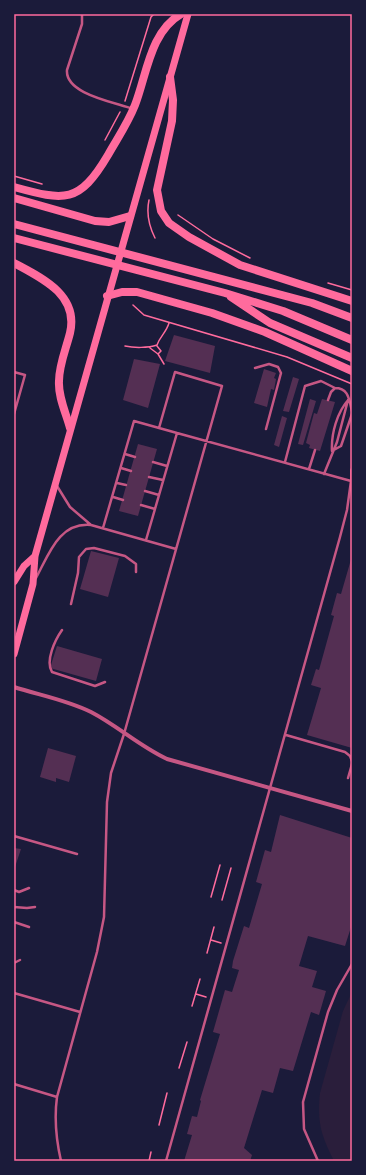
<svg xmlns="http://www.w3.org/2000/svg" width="366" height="1175" font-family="'Work Sans',sans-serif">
	<rect width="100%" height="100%" fill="#1b1b3a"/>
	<!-- green -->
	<path fill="#2a1e3b" d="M352 992V1161H334C321 1135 317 1123 320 1093L343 1011Z"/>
	<!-- building -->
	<path fill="#542f53" d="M174 335 215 346 210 373 165 361Z
		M134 359 160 364 148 408 123 400Z
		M264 369 276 373 274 378 276 379 274 390 271 389 267 407 254 403Z
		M293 377 299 379 289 412 283 411Z
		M310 399 316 401 303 445 298 444Z
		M322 399 335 402 320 451 309 448 310 445 306 443 314 413 317 414Z
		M282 416 287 418 279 447 274 445Z
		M138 444 157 449 138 516 119 511Z
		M91 551 119 558 108 597 80 589Z
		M352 556V748L307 735 321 688 311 685 316 669 319 670 334 616 331 615 337 593 341 594Z
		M57 646 102 659 96 681 50 668Z
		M48 748 76 756 69 782 56 778V782L40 777Z
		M280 815 352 838V924L345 946 308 936 299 966 317 971 312 987 326 991 319 1015 311 1012 293 1071 280 1068 273 1093 262 1090 244 1148 252 1155 250 1161H184L192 1135 187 1134 192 1116 197 1117 201 1101 200 1100 220 1034 213 1032 225 990 232 992 239 970 232 968 233 961 244 926 249 928 262 884 256 882 265 850 271 852Z
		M14 848 21 849 14 870Z"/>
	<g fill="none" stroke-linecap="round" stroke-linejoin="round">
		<!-- path -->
		<path stroke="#ff6b9d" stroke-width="1.5" d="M125 101 151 17 154 14
			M105 140 120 112
			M14 176 42 184
			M149 200C146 214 149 226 155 238
			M178 215 213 239 250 258
			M328 283 352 290
			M133 305 144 315 287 357 352 384
			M125 346C134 348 148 348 157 345 160 336 166 333 169 323
			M150 348 158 354 161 351 157 346
			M158 354 164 364
			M211 897 220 865
			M222 900 231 868
			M211 940 221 943
			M207 953 214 927
			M196 994 206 997
			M192 1006 200 979
			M179 1068 187 1042
			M159 1125 167 1093
			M149 1161 151 1152"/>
		<!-- service -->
		<path stroke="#c65784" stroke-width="2.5" d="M82 14V24L67 70C65 94 114 102 133 109
			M255 368 269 364 278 367 281 373 266 429
			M14 372 25 375 14 414
			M349 399C337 412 331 434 332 451L341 446 352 414
			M328 400 331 392 335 388C349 388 349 400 352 411
			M125 454 135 457
			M153 462 167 466
			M285 462 305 386 321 381 335 388
			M121 468 131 471
			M309 469 315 450
			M324 474 337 442 348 400
			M149 477 163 480
			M117 483 126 485
			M57 486 70 507 91 525
			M145 491 159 495
			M113 497 123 500
			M141 505 155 509
			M103 528 134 421 177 433 146 540
			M36 578C49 554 59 522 91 525L176 549
			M71 604 78 573 79 557 86 549 94 548 125 556 136 564V572
			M62 630C55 640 45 661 52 672L95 686 105 682
			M286 735 345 752 350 756 352 761
			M348 778 352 764
			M14 836 77 854
			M14 890 19 892 29 888
			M14 907 27 908 35 907
			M14 922 29 927
			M14 963 20 960
			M14 993 80 1012
			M14 1084 57 1097
			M61 1161C56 1139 54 1119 57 1097L97 952 104 917 107 802 111 773 124 734 222 386 175 372 159 428
			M166 1161 340 537 347 510 351 481 177 433
			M318 1161 304 1129 303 1102 328 1012 337 990 352 964"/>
		<!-- minor -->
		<path stroke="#c65784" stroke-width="4" d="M352 470V481
			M14 687C39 695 67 700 91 712 118 726 139 746 167 759L352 811"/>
		<!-- primary -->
		<path stroke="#ff6b9d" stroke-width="7" d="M14 582 24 566 35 556
			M14 654 33 584 35 556 188 14"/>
		<!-- trunk -->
		<path stroke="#ff6b9d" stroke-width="8" d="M170 77 173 100 172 121 157 190 161 211 169 223 189 237 240 265 352 301
			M14 187C65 201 79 204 108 155 117 139 128 123 135 105 147 74 150 32 181 14
			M14 198 95 221 109 222 130 216
			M14 224 312 303 352 318
			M14 238 225 293 283 311 352 340
			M14 263C42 278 79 295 70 333 66 349 59 365 59 381 58 397 66 413 70 428
			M107 296 122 292H137L212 313 265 332 352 371
			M231 297 270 323 352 358"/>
	</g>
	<!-- border -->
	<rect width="366" height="1175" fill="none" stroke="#1b1b3a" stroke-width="30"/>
	<rect x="15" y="15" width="336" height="1145" fill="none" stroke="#ff6b9d" stroke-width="1.5"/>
</svg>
